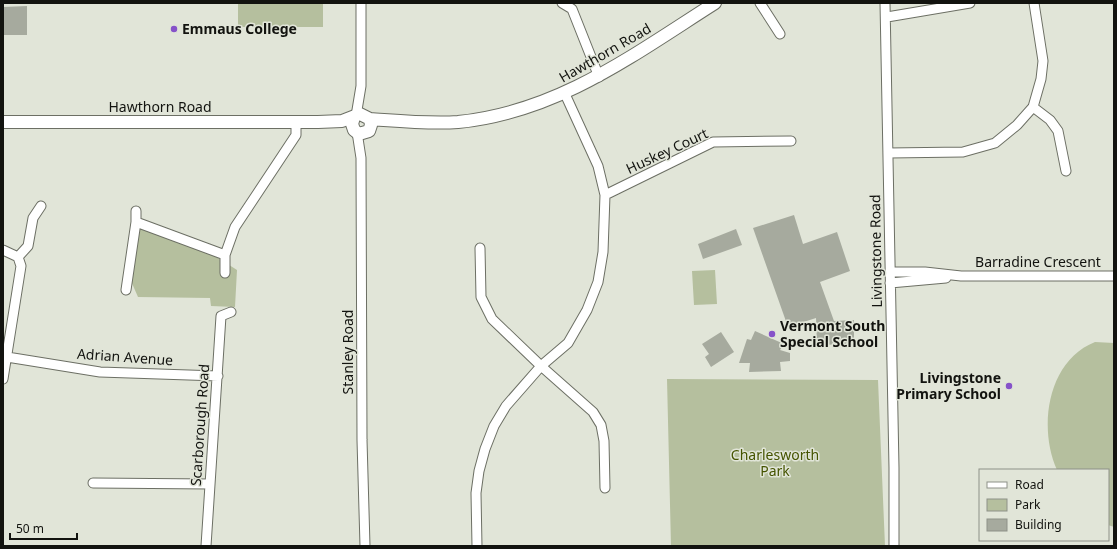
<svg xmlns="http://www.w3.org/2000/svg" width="1117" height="549" font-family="'Noto Sans',sans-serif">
	<rect width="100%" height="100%" fill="#e1e5d8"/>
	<!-- green -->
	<path fill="#b5bf9e" d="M238 3H323V27H238Z
		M139 226 215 256 237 270 235 307 211 306 210 298 138 297 131 281Z
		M715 270 717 304 694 305 692 271Z
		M1095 342 1114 343V527L1108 525V470H1057C1038 428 1047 361 1095 342Z
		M667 379 878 380 885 546H671Z"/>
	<!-- building -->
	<path fill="#a6aa9e" d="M27 6V35H3V7Z
		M794 215 803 244 837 232 850 271 820 282 834 321 854 320V344L817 345 816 318 788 327 753 228Z
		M736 229 742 245 703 259 698 244Z
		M755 331 784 344 780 350 790 353V361L780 362 781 371 749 372 750 363H739L747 339 751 340Z
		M721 332 734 352 711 367 705 357 709 354 702 344Z"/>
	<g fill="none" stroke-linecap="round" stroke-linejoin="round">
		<defs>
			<path id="street" d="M562 3 572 9 599 77
				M760 3 780 34
				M885 3 894 468V546
				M887 17 970 3
				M1033 107 1050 120 1058 131 1066 171
				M356 116 361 86V3
				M357 132 361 158 362 440 365 546
				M889 153 963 152 995 143 1017 125 1033 107 1041 79 1043 61 1034 3
				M605 195 713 142 791 141
				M136 222V211
				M480 248 481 297 492 319 541 366 593 412 601 425 604 441 605 488
				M3 250 18 257 21 266 3 379
				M18 257 28 246 33 218 41 206
				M890 272H925L961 276H1114
				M225 273V255L235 227 296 135V123
				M890 283 946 278
				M126 290 136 222 225 255
				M7 357 100 372 218 376
				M93 483 210 484
				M206 546 221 316 231 312
				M477 546 476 493 479 471 485 449 494 426 506 406 541 366 568 343 587 310 598 282 603 252 605 195 598 166 565 94"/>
			<path id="secondary" d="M370 119C399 121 429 124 458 122 558 112 633 55 715 3
				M3 122H318L342 121 360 114 370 119 371 125 369 131 359 134 354 130 352 124 354 117"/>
		</defs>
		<!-- street casing -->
		<use href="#street" stroke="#6c6f64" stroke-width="11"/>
		<!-- secondary casing -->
		<use href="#secondary" stroke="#6c6f64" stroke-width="14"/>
		<!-- street -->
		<use href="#street" stroke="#fff" stroke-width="9"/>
		<!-- secondary -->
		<use href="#secondary" stroke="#fff" stroke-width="12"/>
	</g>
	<!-- markers -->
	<g fill="#8652c9" stroke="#e1e5d8" stroke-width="1.5">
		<circle cx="174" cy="29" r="4"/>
		<circle cx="772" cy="334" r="4"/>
		<circle cx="1009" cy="386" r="4"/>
	</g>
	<g text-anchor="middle" stroke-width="3" stroke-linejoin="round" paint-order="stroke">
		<!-- poi labels -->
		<g font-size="14" font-weight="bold" fill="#12130f" stroke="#e1e5d8" text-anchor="start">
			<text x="182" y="34">Emmaus College</text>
			<text x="780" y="331">Vermont South<tspan x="780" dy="16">Special School</tspan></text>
			<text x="1001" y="383" text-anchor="end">Livingstone<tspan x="1001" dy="16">Primary School</tspan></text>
		</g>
		<!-- street labels -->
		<g font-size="14" fill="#12130f" stroke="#e1e5d8">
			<text transform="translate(605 53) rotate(-30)" y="5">Hawthorn Road</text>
			<text x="160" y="112">Hawthorn Road</text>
			<text transform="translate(667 151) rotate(-25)" y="5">Huskey Court</text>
			<text transform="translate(876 251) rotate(-91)" y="5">Livingstone Road</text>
			<text x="1038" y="267">Barradine Crescent</text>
			<text transform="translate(348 352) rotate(-90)" y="5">Stanley Road</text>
			<text transform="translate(125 357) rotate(4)" y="5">Adrian Avenue</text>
			<text transform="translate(200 425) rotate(-86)" y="5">Scarborough Road</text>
		</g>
		<!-- park labels -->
		<g font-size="14" fill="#455401" stroke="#e1e5d8">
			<text x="775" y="460">Charlesworth<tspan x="775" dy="16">Park</tspan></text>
		</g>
	</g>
	<!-- border -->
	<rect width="1117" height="549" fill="none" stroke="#12130f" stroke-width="8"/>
	<!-- legend -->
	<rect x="979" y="469" width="130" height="72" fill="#e1e5d8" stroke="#8e9188"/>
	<rect x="987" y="482" width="20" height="6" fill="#ffffff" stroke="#8e9188"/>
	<text x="1015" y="489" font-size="12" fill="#12130f">Road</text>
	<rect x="987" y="499" width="20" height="12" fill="#b5bf9e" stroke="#8e9188"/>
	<text x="1015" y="509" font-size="12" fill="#12130f">Park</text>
	<rect x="987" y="519" width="20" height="12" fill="#a6aa9e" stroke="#8e9188"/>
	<text x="1015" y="529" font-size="12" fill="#12130f">Building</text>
	<!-- scale -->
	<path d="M10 533v6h67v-6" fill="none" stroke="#12130f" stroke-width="2"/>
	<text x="16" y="533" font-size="12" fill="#12130f" stroke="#e1e5d8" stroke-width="3" paint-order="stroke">50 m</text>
</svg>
